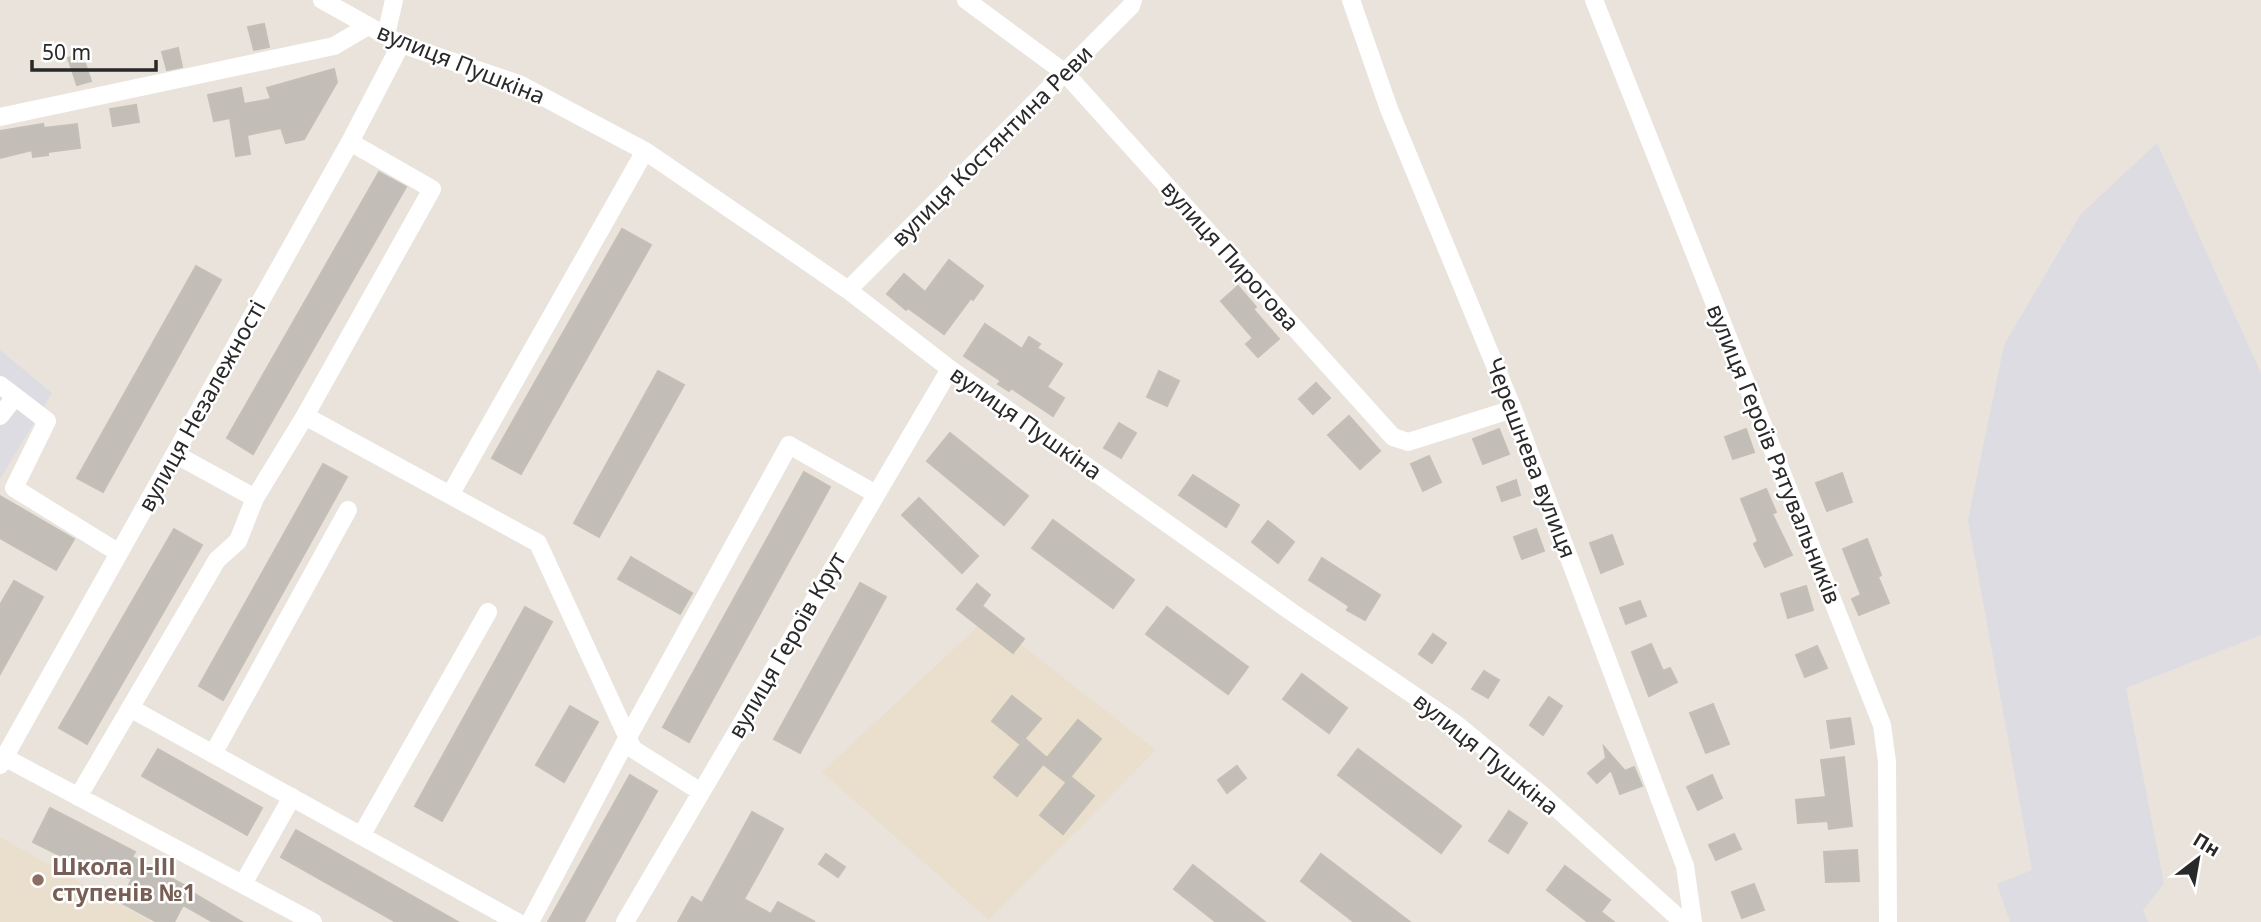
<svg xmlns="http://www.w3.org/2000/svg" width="2261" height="922" font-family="'Noto Sans',sans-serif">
	<rect width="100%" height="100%" fill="#e9e3dc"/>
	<!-- industrial -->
	<path fill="#dddce2" d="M2157 143 2261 373V635L2126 688 2164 884 2143 910 2148 922H2010L1997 884 2032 870 1968 520 2004 345 2081 214Z
		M0 350 52 393 0 479Z"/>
	<!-- education -->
	<path fill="#eadfcd" d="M987 618 1156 750 989 920 822 772Z
		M0 837 151 922H0Z"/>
	<!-- building -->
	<path fill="#c2beb7" stroke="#c4bfb6" stroke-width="2" d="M264 24 269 47 254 50 248 27Z
		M178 48 182 67 167 70 162 52Z
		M82 54 91 81 77 85 68 58Z
		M334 69 337 82 304 139 286 143 281 128 247 135 250 154 236 156 230 118 214 121 208 95 241 88 244 104 271 99 267 88Z
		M136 105 139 122 113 126 110 109Z
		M43 124 44 128 77 124 80 148 48 152V155L33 157 32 150 0 158V131Z
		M379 172 406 187 253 454 227 438Z
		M622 229 651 245 521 474 492 458Z
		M949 260 983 286 973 300 971 298 944 334 908 308 906 310 887 294 904 274 925 292Z
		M196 266 221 280 103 492 77 478Z
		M1238 286 1256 307 1253 309 1279 339 1258 357 1246 344 1253 338 1221 301Z
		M985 324 1022 349 1029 337 1040 344 1037 348 1062 364 1047 387 1064 398 1053 416 1011 388 1009 391 998 384 1001 381 964 356Z
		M658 371 684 385 599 537 574 523Z
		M1159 371 1179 381 1167 406 1147 397Z
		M1316 383 1330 398 1313 414 1299 399Z
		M1349 416 1380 451 1360 469 1328 435Z
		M1119 423 1136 433 1121 458 1104 448Z
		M1499 429 1509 454 1483 464 1473 439Z
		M1746 429 1754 452 1733 459 1725 437Z
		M950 433 1028 496 1004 525 927 461Z
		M1429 456 1441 482 1423 491 1411 464Z
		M323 464 347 477 223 700 199 686Z
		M804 472 830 487 689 742 663 727Z
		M1842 473 1852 502 1827 511 1816 483Z
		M1193 475 1239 505 1226 527 1179 495Z
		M1516 480 1520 495 1502 501 1497 487Z
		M1766 489 1776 512 1772 514 1792 555 1765 567 1754 544 1758 541 1741 499Z
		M0 496 74 539 56 570 0 538Z
		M919 498 978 556 962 573 902 515Z
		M1053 520 1134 580 1113 608 1032 548Z
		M1268 521 1294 542 1278 563 1252 542Z
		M174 529 202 545 87 744 59 728Z
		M1536 529 1544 551 1522 559 1514 537Z
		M1612 535 1623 564 1601 573 1590 543Z
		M1867 539 1881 575 1878 577 1889 603 1859 615 1852 599 1861 595 1843 549Z
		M631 557 692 593 680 614 618 579Z
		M1322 558 1380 595 1365 620 1347 610 1349 606 1309 580Z
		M14 581 43 597 0 674V605Z
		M860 583 886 597 800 753 774 739Z
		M977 584 990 595 982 606 1024 639 1013 653 957 609Z
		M1806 586 1813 610 1788 618 1781 594Z
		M1640 601 1646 616 1626 624 1620 608Z
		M525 607 552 622 442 821 415 806Z
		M1167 607 1248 667 1228 694 1146 634Z
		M1433 634 1446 643 1432 663 1419 654Z
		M1651 644 1663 671 1670 668 1677 682 1649 696 1632 652Z
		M1817 646 1827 668 1805 677 1796 655Z
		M1484 671 1499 680 1488 698 1472 689Z
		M1302 674 1347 708 1329 733 1283 699Z
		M1012 696 1041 719 1020 744 992 721Z
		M1549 697 1562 706 1543 735 1530 725Z
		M1713 704 1729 744 1706 753 1690 713Z
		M570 706 598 722 564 782 536 765Z
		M1850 718 1854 744 1831 748 1827 721Z
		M1078 720 1101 739 1066 782 1043 764 1017 796 994 777 1025 739 1047 758Z
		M1604 747 1625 771 1634 767 1642 786 1620 794 1611 770 1597 783 1588 773 1606 758Z
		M158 749 262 808 247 835 142 776Z
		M1358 749 1461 826 1441 853 1338 775Z
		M1844 757 1852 826 1829 829 1828 821 1798 823 1796 800 1826 797 1821 760Z
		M1237 766 1246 778 1227 793 1218 780Z
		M630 775 657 791 584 922H548Z
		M1712 775 1722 798 1698 810 1687 787Z
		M1071 777 1094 796 1063 834 1040 815Z
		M50 808 135 852 132 857 191 889 190 891 242 922H213L183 905 174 922H157L120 902 132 879 90 858 85 868 33 842Z
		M1509 811 1527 823 1508 853 1489 841Z
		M752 812 783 829 744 899 771 914 778 902 815 922H678L692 897 702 903Z
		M296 830 458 922H396L281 857Z
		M1734 834 1741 849 1716 860 1709 845Z
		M1857 850 1859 881 1826 882 1824 852Z
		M826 854 845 867 838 877 819 864Z
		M1321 854 1410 922H1354L1301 881Z
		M1193 865 1265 922H1216L1174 889Z
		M1565 866 1610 900 1601 912 1614 922H1588L1547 890Z
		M1754 884 1764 910 1742 918 1732 892Z"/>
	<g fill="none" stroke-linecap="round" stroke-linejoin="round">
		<!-- minor -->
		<path stroke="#fff" stroke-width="18" d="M322 0 401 44 519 84 645 151 796 254 848 290 950 369 1293 613 1456 724 1541 794 1683 922
			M966 0 1065 73 1393 437 1408 442 1513 409
			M1351 0 1389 109 1513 409 1685 866 1693 922
			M1594 0 1882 725 1887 762 1888 922
			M386 35 394 0
			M0 117 334 46 368 26
			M848 290 1131 6 1133 0
			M0 385 47 421 14 488 119 553
			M0 416 15 397
			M305 416 432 189 350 142
			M175 454 255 498 305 416 538 543 633 749 701 792
			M450 495 645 151
			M130 708 517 922
			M213 754 348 510
			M4 757 313 922
			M0 765 350 142 401 44
			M78 797 217 560 238 541 255 498
			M361 836 488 612
			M243 884 292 797
			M530 922 628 737 789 445 876 494
			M625 922 950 369"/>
	</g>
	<!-- markers -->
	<circle fill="#8d6e63" stroke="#fff" stroke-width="2.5" cx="38" cy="880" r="7"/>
	<g text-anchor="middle" stroke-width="5" stroke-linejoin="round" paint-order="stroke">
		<!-- street labels -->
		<g font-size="23" fill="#292929" stroke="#fff">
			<text transform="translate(461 64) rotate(22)" y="8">вулиця Пушкіна</text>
			<text transform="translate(992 146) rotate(-45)" y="8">вулиця Костянтина Реви</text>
			<text transform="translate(1230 256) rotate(48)" y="8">вулиця Пирогова</text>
			<text transform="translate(202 406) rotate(-61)" y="8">вулиця Незалежності</text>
			<text transform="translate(1026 423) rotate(35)" y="8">вулиця Пушкіна</text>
			<text transform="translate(1774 454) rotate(68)" y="8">вулиця Героїв Рятувальників</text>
			<text transform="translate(1531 458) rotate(69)" y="8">Черешнева вулиця</text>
			<text transform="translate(787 645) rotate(-60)" y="8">вулиця Героїв Крут</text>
			<text transform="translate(1486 754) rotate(39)" y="8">вулиця Пушкіна</text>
		</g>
		<!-- education labels -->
		<g font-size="23" font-weight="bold" fill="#785e54" stroke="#fff" text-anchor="start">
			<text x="52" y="875">Школа І-ІІІ<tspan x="52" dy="26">ступенів №1</tspan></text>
		</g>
	</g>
	<!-- north arrow -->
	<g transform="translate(2198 859) rotate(31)" stroke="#ffffff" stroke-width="5" paint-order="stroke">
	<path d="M0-5L12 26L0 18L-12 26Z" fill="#292929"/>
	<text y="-10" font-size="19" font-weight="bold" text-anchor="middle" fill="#292929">Пн</text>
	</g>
	<!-- scale -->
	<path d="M32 60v10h124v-10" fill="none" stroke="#292929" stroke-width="3.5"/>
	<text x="42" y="60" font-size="21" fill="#292929" stroke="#ffffff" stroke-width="5" paint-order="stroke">50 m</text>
</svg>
